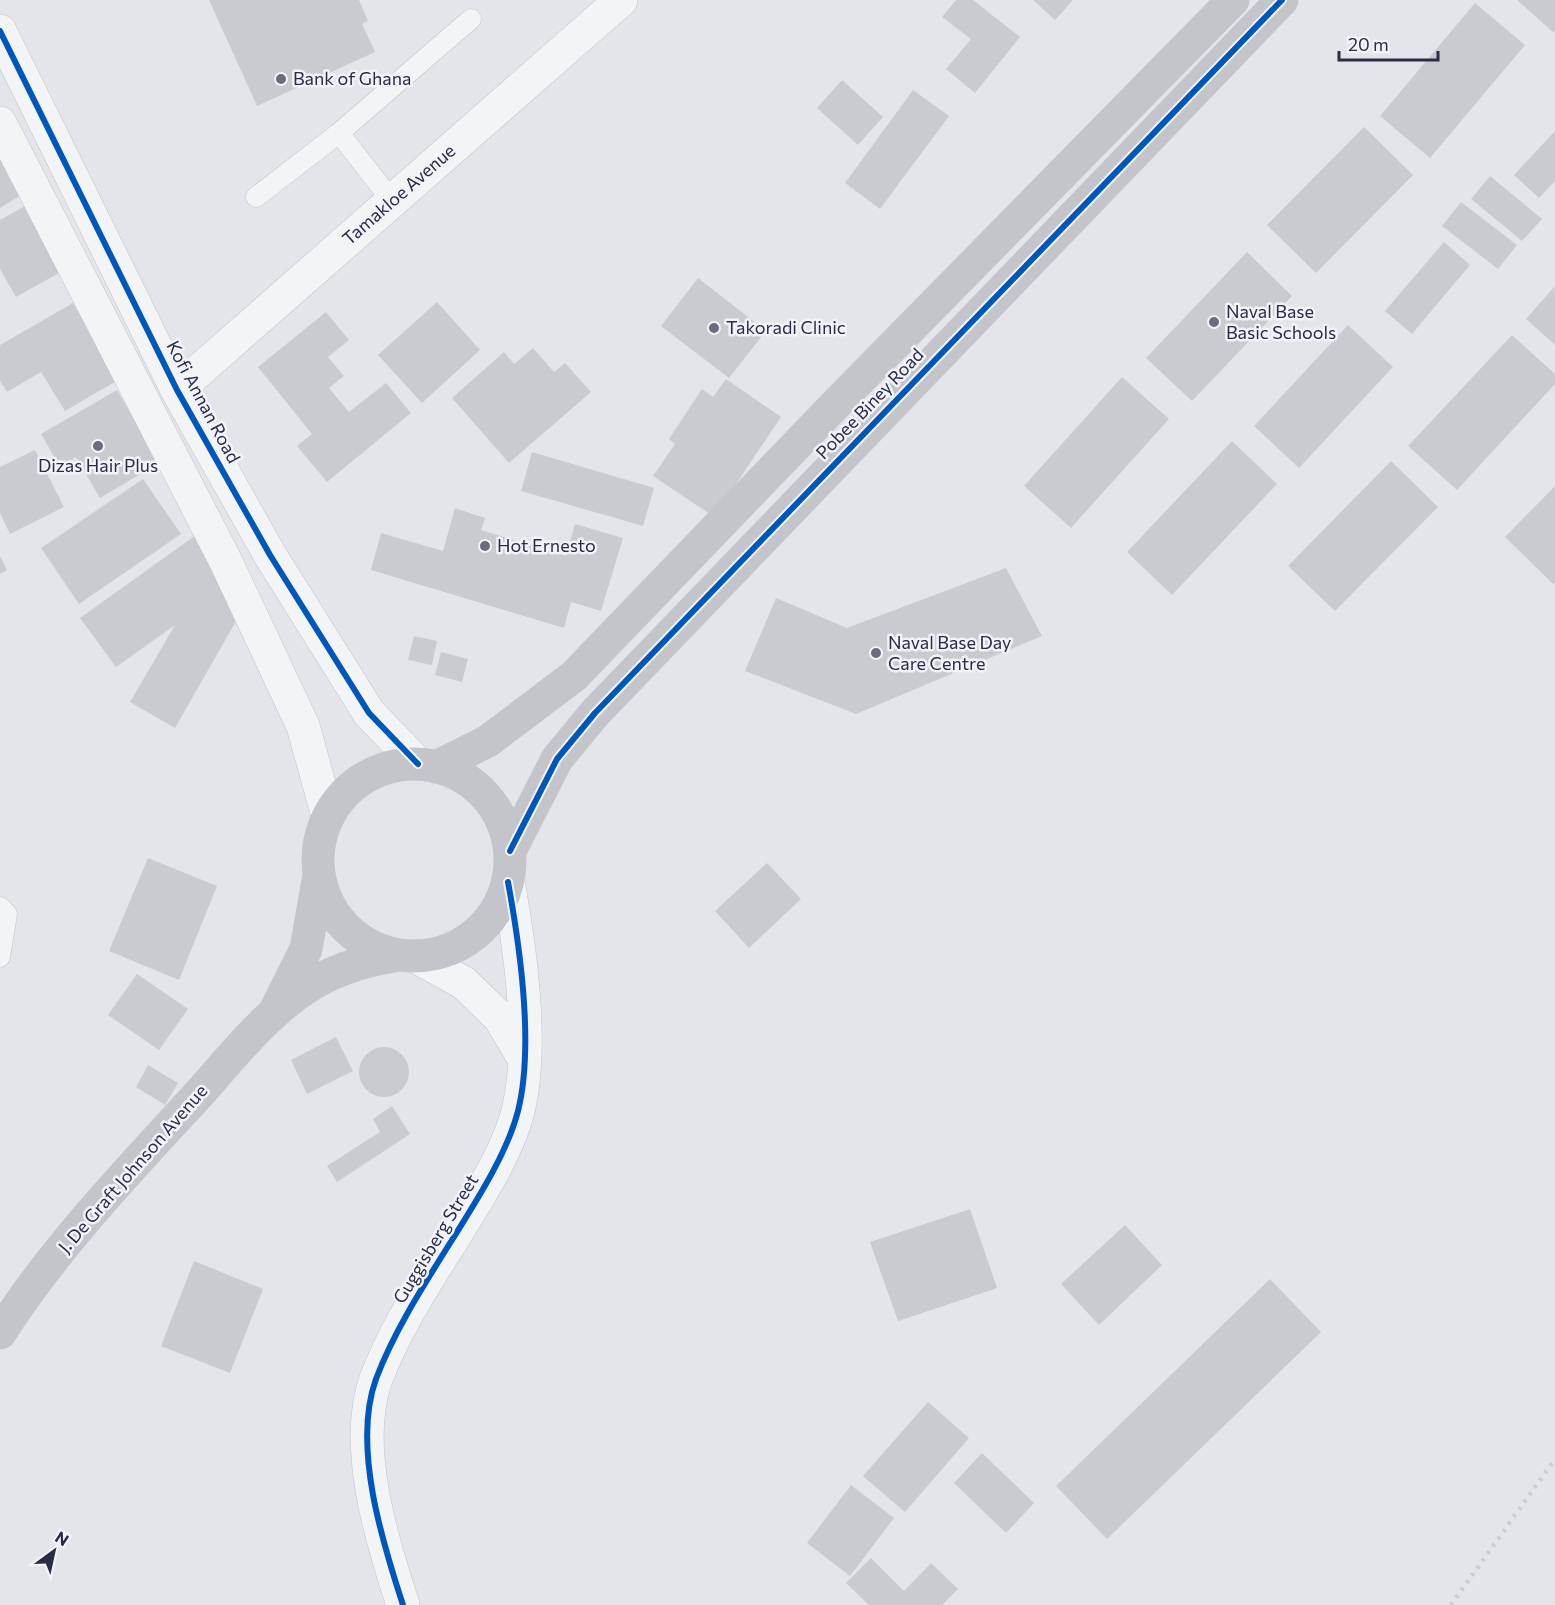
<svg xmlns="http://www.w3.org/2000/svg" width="1555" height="1605" font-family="Commissioner,sans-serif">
	<rect width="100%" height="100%" fill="#e4e5ea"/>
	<!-- building -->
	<path fill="#cacbd0" d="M209 0H359L368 21 362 24 375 52 257 106Z
		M956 0H973L1020 37 975 93 946 69 971 39 942 17Z
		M1033 0H1073L1055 20Z
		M1517 0H1555V30L1553 32Z
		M1475 3 1525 45 1430 158 1380 116Z
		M842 80 883 117 858 145 817 108Z
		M913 90 949 116 880 209 845 183Z
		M1364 127 1413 175 1316 273 1267 225Z
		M1555 131V181L1539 198 1514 175Z
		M0 149 26 192 0 208Z
		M1490 176 1542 219 1522 241 1471 199Z
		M32 202 68 268 16 297 0 269V220Z
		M1461 202 1517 245 1498 269 1442 226Z
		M1444 242 1470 265 1412 334 1385 311Z
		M1247 252 1292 296 1192 401 1146 358Z
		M698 278 766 331 729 378 661 326Z
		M1555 286V345L1526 319Z
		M437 302 480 350 422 403 378 355Z
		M73 303 118 380 65 411 41 372 7 392 0 381V345Z
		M326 312 349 340 328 357 344 376 329 388 349 412 386 383 411 413 327 482 297 446 312 434 258 367Z
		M1348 325 1393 367 1299 468 1254 426Z
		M1512 335 1555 374V384L1457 490 1408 446Z
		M533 348 554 372 565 363 591 392 509 463 452 398 504 352 514 364Z
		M1122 377 1169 419 1071 528 1024 486Z
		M726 379 781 417 714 517 653 476 675 444 669 439 702 389 713 397Z
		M117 390 159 463 100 498 76 457 60 467 41 434Z
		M1232 441 1277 484 1172 595 1127 552Z
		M35 450 64 507 10 534 0 513V467Z
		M532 452 654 488 643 526 521 491Z
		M1391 461 1438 507 1335 611 1288 566Z
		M143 479 181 534 79 604 41 548Z
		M1555 486V583L1553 584 1505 537Z
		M455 508 485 518 481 530 566 556 575 524 623 538 601 611 571 602 564 628 371 570 381 533 443 551Z
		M196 535 243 609 175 728 130 702 175 625 116 667 80 618Z
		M0 556 7 570 0 574Z
		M1006 568 1042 636 856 714 745 671 776 598 847 628Z
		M414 636 437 641 432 665 408 660Z
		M441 652 468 659 462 682 435 675Z
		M148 858 217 886 179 980 109 951Z
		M767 863 801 899 749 948 715 911Z
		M137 974 188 1009 159 1050 108 1015Z
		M336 1037 353 1071 307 1094 291 1060Z
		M359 1072a25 25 0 1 1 50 0a25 25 0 1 1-50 0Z
		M148 1065 178 1083 165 1105 136 1087Z
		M392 1106 410 1134 337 1182 327 1166 380 1132 373 1119Z
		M970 1209 997 1288 898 1321 870 1242Z
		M1125 1225 1162 1265 1099 1325 1061 1284Z
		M194 1261 263 1289 230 1373 161 1346Z
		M1270 1279 1321 1332 1107 1539 1056 1486Z
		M928 1402 969 1438 905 1512 863 1476Z
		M982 1453 1034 1503 1006 1533 954 1483Z
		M851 1485 894 1518 850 1576 807 1543Z
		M871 1558 904 1591 931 1563 958 1589 942 1605H869L846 1583Z"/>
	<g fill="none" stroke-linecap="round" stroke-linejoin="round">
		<defs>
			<path id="lane" d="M256 197 339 133
				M392 201 339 133 471 19
				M0 907 7 914 0 957"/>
			<path id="street" d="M0 31 177 390 270 555 369 713 418 764
				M0 123 226 562 303 726 328 816
				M177 390 621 0
				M415 956 464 983 500 1018 522 1055
				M403 1605C382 1541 352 1445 376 1379 394 1331 425 1283 452 1240 475 1203 507 1154 518 1111 534 1047 520 947 508 882"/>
		</defs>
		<!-- lane casing -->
		<use href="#lane" stroke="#c2c3c8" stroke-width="21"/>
		<!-- street casing -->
		<use href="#street" stroke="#c2c3c8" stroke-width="34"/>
		<!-- lane -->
		<use href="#lane" stroke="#f3f4f6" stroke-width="20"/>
		<!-- street -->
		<use href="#street" stroke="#f3f4f6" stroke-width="33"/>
		<!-- secondary -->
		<path stroke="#c4c4cb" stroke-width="33" d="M318 860a96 96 0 1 1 192 0a96 96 0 1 1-192 0Z
			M436 767 488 741 574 676 834 406 1233 0
			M510 851 557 759 595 713 1282 0
			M277 1007 306 949 319 875
			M0 1333C55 1247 128 1171 197 1096 233 1056 267 1011 314 983 341 967 369 960 399 955"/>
		<!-- rail -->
		<path stroke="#cccdd1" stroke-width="4.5" stroke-dasharray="3 6" stroke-linecap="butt" d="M1451 1605 1555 1459"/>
		<defs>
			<path id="cycleway" d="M0 31 177 390 270 555 369 713 418 764
				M510 851 557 759 595 713 1282 0
				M403 1605C382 1541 352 1445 376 1379 394 1331 425 1283 452 1240 475 1203 507 1154 518 1111 534 1047 520 947 508 882"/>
		</defs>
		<!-- cycleway casing -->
		<use href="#cycleway" stroke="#f2f3f9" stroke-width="10"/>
		<!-- cycleway -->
		<use href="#cycleway" stroke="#0057b8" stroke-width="6"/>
	</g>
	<!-- markers -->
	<g fill="#6a6d7f" stroke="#f2f3f9" stroke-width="2">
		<circle cx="281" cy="79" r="6"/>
		<circle cx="1214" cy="322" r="6"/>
		<circle cx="714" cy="328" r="6"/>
		<circle cx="98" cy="446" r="6"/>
		<circle cx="485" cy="546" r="6"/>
		<circle cx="876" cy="653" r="6"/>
	</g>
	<g text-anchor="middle" stroke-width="5" stroke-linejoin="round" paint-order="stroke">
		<!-- poi labels -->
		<g font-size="18" fill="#282c45" stroke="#f2f3f9" text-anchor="start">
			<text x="293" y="85">Bank of Ghana</text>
			<text x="1226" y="318">Naval Base<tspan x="1226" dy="21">Basic Schools</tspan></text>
			<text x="726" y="334">Takoradi Clinic</text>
			<text x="98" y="472" text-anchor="middle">Dizas Hair Plus</text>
			<text x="497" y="552">Hot Ernesto</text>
			<text x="888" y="649">Naval Base Day<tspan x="888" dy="21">Care Centre</tspan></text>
		</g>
		<!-- street labels -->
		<g font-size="18" fill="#282c45" stroke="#f2f3f9">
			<text transform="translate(399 195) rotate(-41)" y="6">Tamakloe Avenue</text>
			<text transform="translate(203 402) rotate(62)" y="6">Kofi Annan Road</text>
			<text transform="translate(870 404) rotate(-46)" y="6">Pobee Biney Road</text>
			<text transform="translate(133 1169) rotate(-49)" y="6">J. De Graft Johnson Avenue</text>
			<text transform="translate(436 1239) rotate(-59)" y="6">Guggisberg Street</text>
		</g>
	</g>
	<!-- north arrow -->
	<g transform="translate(54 1551) rotate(33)" stroke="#f2f3f9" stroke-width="4.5" paint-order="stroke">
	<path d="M0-4.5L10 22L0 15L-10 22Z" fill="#282c45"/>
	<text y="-9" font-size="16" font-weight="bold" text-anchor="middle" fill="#282c45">N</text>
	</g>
	<!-- scale -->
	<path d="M1339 51v9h99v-9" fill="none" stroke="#282c45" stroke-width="3"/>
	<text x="1348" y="51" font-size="18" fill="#282c45" stroke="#f2f3f9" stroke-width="4.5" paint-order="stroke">20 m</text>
</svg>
